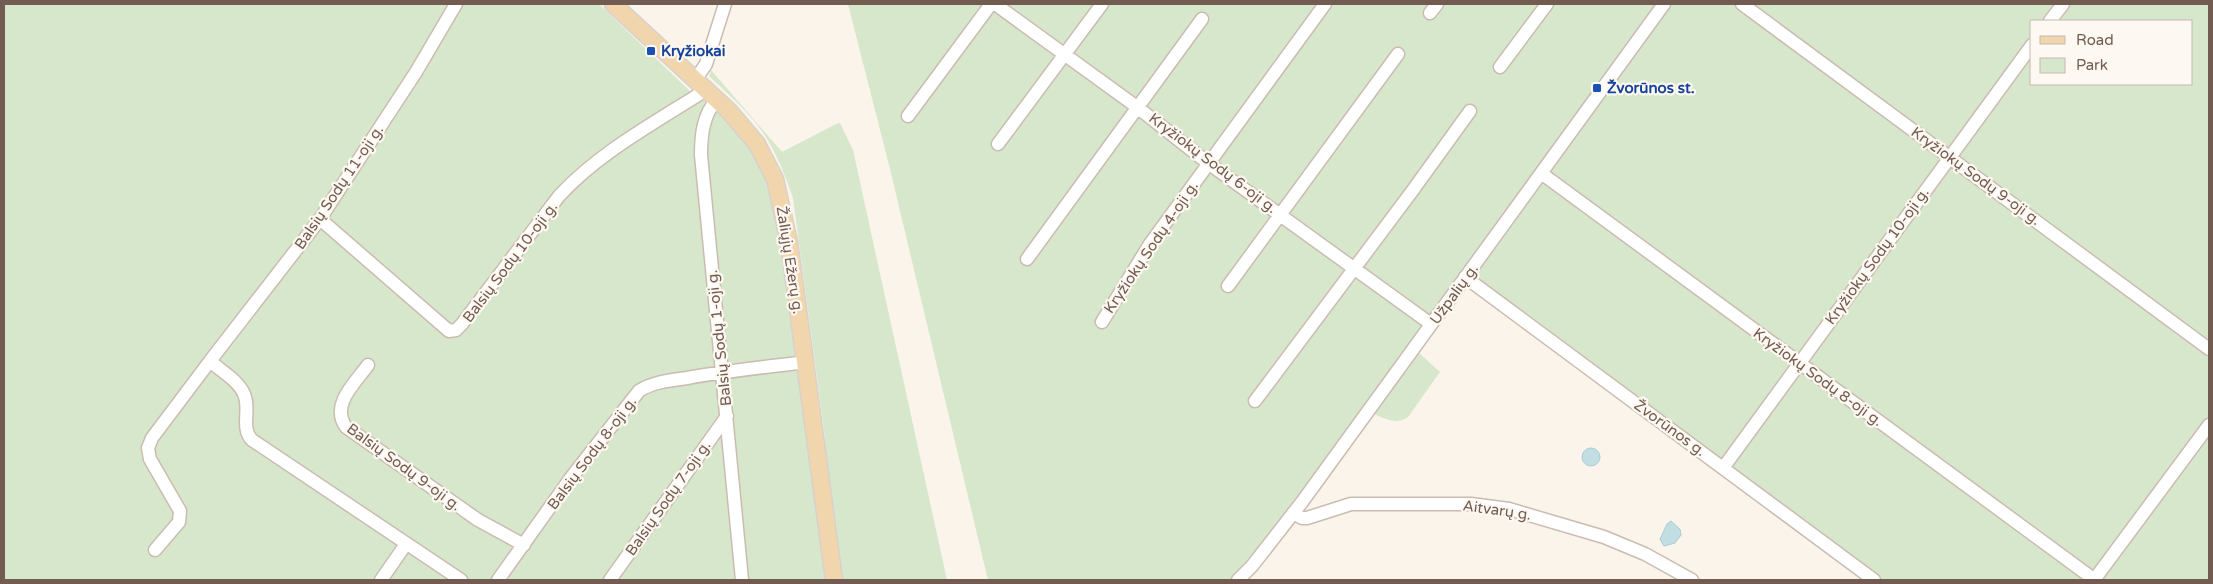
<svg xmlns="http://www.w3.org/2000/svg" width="2213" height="584" font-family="'Varela Round',sans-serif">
	<rect width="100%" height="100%" fill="#faf4eb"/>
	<!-- green -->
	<path fill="#d7e7cb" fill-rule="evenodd" d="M4 4H599L692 93 712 101 758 155 777 208 826 580H4Z
		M848 4H2209V580H1877L1460 279 1295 503 1244 564 1252 573 1245 580H988L890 169ZM2032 21H2192V84H2032Z
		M711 70 782 152 834 125 840 123 853 150 947 580H839L822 442 825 438 793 198C784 172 773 144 755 122 742 106 725 91 709 76Z
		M1418 352 1440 372 1408 417C1396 425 1386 419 1374 414Z"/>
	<!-- water -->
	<path fill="#c2dee2" stroke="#a9cdd2" d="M1582 457a9 9 0 1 1 18 0a9 9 0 1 1-18 0Z
		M1671 521 1680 529 1681 535 1675 543 1664 546 1660 539 1667 524Z"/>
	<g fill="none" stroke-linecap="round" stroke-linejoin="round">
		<defs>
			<path id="minor" d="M456 4 416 72 320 219 210 361C221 371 238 380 244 394 251 409 240 428 252 440L461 580
				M995 4 1137 107 1208 163 1431 324
				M1742 4 2209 349
				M1430 13 1437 4
				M2050 21 2063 4
				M1500 67 1547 4
				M695 80 706 64 725 4
				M717 99C703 115 701 135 701 155L742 580
				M908 116 991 4
				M998 144 1102 4
				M1541 173 2095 580
				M320 219 449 331 456 330 462 324 559 196C598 154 649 126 698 95L704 88
				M1027 259 1202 19
				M1465 277 1874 580
				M1228 286 1398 54
				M1102 322 1150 244 1325 4
				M368 365C355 383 330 405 346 427L478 520 524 545
				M1255 401 1413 190 1470 111
				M1723 468 2032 45
				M1293 513 1302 518H1307L1351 504H1471L1509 509 1604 537 1645 554 1692 580
				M155 550 179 522 180 511 150 459 148 448 152 438 210 361
				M381 580 406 544
				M498 580 570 479 639 391C652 382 672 380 687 378 726 371 766 367 806 362
				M610 580 727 416
				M1238 580 1252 566 1302 502 1664 4
				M2094 580 2209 425"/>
			<path id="major" d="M613 4 729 111 757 144 775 179 789 242 834 580"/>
		</defs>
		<!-- minor casing -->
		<use href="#minor" stroke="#cbbcb2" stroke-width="15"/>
		<!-- major casing -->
		<use href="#major" stroke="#d8d1ce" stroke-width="19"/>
		<!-- minor -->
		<use href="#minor" stroke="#fff" stroke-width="12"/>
		<!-- major -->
		<use href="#major" stroke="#f0d5ad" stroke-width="16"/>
	</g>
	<!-- markers -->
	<g fill="#1a4fb4" stroke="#fdf8f1" stroke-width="2">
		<rect x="646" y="46" width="10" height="10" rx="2.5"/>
		<rect x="1592" y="83" width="10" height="10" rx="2.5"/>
	</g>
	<g text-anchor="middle" stroke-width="4.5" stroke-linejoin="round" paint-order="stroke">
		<!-- transit labels -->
		<g font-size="15" font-weight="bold" fill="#164399" stroke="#fdf8f1" text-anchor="start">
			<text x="661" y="56">Kryžiokai</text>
			<text x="1607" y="93">Žvorūnos st.</text>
		</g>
		<!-- street labels -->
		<g font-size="15" fill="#725c51" stroke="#fdf8f1">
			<text transform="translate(1213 163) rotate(37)" y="5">Kryžiokų Sodų 6-oji g.</text>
			<text transform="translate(1976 176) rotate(36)" y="5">Kryžiokų Sodų 9-oji g.</text>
			<text transform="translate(339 187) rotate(-56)" y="5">Balsių Sodų 11-oji g.</text>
			<text transform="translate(1151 247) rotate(-56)" y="5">Kryžiokų Sodų 4-oji g.</text>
			<text transform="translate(1877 256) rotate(-54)" y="5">Kryžiokų Sodų 10-oji g.</text>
			<text transform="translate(790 260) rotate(81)" y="5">Žaliųjų Ežerų g.</text>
			<text transform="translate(510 262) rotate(-53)" y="5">Balsių Sodų 10-oji g.</text>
			<text transform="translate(1454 294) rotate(-54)" y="5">Užpalių g.</text>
			<text transform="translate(719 338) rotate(-96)" y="5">Balsių Sodų 1-oji g.</text>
			<text transform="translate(1818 377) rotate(36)" y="5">Kryžiokų Sodų 8-oji g.</text>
			<text transform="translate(1670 428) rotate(36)" y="5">Žvorūnos g.</text>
			<text transform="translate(592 453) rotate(-53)" y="5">Balsių Sodų 8-oji g.</text>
			<text transform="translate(404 467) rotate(36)" y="5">Balsių Sodų 9-oji g.</text>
			<text transform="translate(668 498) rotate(-55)" y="5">Balsių Sodų 7-oji g.</text>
			<text transform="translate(1497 510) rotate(8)" y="5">Aitvarų g.</text>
		</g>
	</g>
	<!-- border -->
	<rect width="2213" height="584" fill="none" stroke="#725c51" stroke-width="10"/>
	<!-- legend -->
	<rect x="2030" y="20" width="162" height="65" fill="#fdf8f1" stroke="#c5bab1"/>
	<rect x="2040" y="36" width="25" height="8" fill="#f0d5ad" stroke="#c5bab1"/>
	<text x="2076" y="45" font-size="15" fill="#725c51">Road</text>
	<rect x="2040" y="58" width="25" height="15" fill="#d7e7cb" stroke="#c5bab1"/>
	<text x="2076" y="70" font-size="15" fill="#725c51">Park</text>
</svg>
